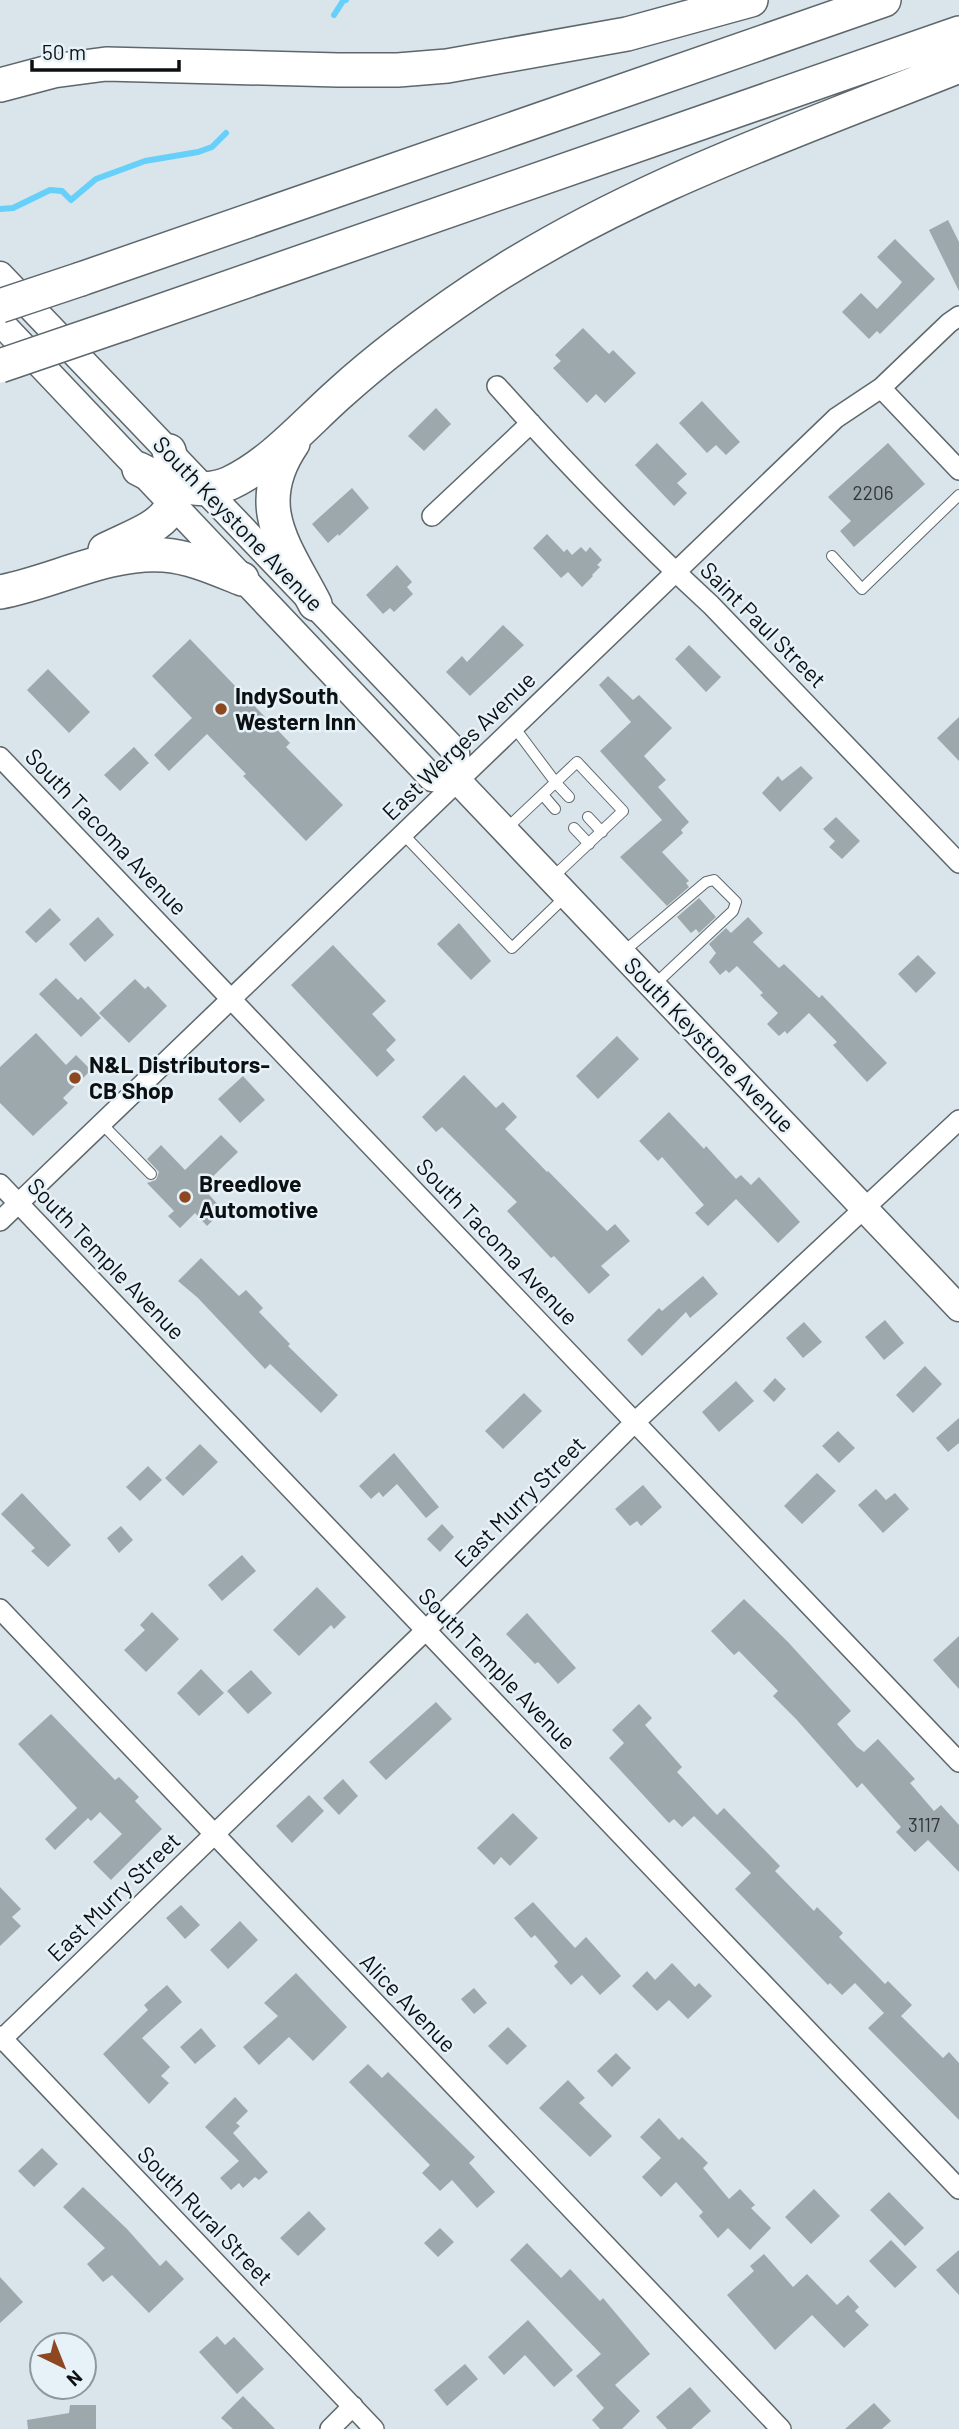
<svg xmlns="http://www.w3.org/2000/svg" width="959" height="2429" font-family="Barlow,sans-serif">
	<rect width="100%" height="100%" fill="#d9e5ea"/>
	<g fill="none" stroke-linecap="round" stroke-linejoin="round">
		<!-- stream -->
		<path stroke="#66d0fa" stroke-width="6" d="M334 15 343 1 346 0
			M0 209 13 208 50 190 62 191 71 200 96 179 145 161 198 152 212 147 226 133"/>
	</g>
	<!-- building -->
	<path fill="#9da8ad" d="M948 220 959 242V291L929 230Z
		M895 239 935 279 880 334 877 331 869 339 842 312 861 293 877 309 898 287 902 282 877 257Z
		M583 328 609 354 613 350 636 373 605 403 596 394 587 403 553 368 561 361 555 355Z
		M702 401 740 442 726 455 716 445 707 453 679 423Z
		M436 408 451 424 424 451 408 436Z
		M657 443 687 474 677 483 687 493 674 506 635 465Z
		M888 443 925 484 854 547 840 531 851 521 828 497Z
		M352 488 369 508 339 536 338 534 328 543 312 524Z
		M547 534 564 552 567 549 572 555 581 547 586 552 590 547 602 560 597 565 600 567 592 575 593 576 582 587 568 572 561 578 533 548Z
		M397 565 412 582 407 587 413 594 394 612 390 608 383 614 366 595Z
		M503 625 524 645 470 696 446 672 462 656 467 662Z
		M190 639 290 743 286 747 343 805 306 841 243 776 246 774 207 734 169 771 154 755 192 718 152 676Z
		M689 645 721 677 706 692 675 659Z
		M48 669 90 712 69 733 27 690Z
		M608 676 633 700 639 695 672 728 644 756 666 780 658 787 689 822 681 830 683 833 662 852 689 881 686 883 689 887 667 906 620 857 662 820 600 751 631 722 599 685Z
		M959 717V761L937 738Z
		M134 747 149 763 120 791 104 775Z
		M801 766 813 778 780 812 762 793 778 776 782 781Z
		M836 817 860 841 842 859 829 847 835 841 823 829Z
		M699 898 716 917 699 933 696 929 691 933 677 917Z
		M50 908 61 920 36 943 25 932Z
		M98 917 114 935 85 962 69 944Z
		M748 917 763 933 753 942 779 968 784 964 819 998 822 995 887 1063 867 1082 833 1045 837 1042 809 1013 787 1034 785 1031 779 1036 767 1024 778 1013 760 995 763 993 737 966 729 973 726 970 720 975 709 962 716 953 709 944 726 928 731 933Z
		M459 923 491 961 471 980 437 944Z
		M333 945 386 1001 372 1014 396 1040 386 1050 395 1060 377 1077 291 985Z
		M918 955 936 973 916 993 898 974Z
		M56 978 78 1000 81 997 101 1018 81 1037 39 994Z
		M135 979 145 989 148 986 167 1006 129 1043 99 1013Z
		M36 1033 66 1065 76 1055 91 1070 63 1098 68 1103 33 1136 0 1103V1067Z
		M617 1036 639 1059 598 1099 576 1076Z
		M464 1075 496 1108 503 1102 517 1117 505 1129 547 1172 548 1171 607 1231 615 1224 630 1241 601 1266 610 1275 589 1294 554 1256 551 1258 507 1211 517 1202 442 1127 436 1132 422 1117Z
		M243 1076 265 1100 240 1123 218 1099Z
		M669 1112 704 1149 706 1146 736 1179 741 1175 751 1185 759 1177 800 1222 778 1243 736 1199 708 1226 695 1213 704 1205 662 1157 658 1161 639 1141Z
		M221 1135 238 1152 202 1187 223 1210 207 1226 195 1213 180 1228 168 1216 174 1211 147 1183 156 1180 159 1172 147 1159 161 1145 185 1170Z
		M201 1258 239 1296 246 1290 263 1308 259 1312 290 1344 288 1346 338 1395 321 1413 270 1364 265 1369 198 1298 178 1281Z
		M703 1276 718 1294 690 1318 686 1312 642 1356 627 1340 659 1308 662 1311Z
		M885 1320 904 1343 884 1360 865 1337Z
		M804 1322 822 1342 803 1358 786 1338Z
		M925 1366 942 1384 913 1413 896 1395Z
		M775 1378 786 1389 774 1402 763 1391Z
		M736 1381 754 1401 719 1432 702 1412Z
		M524 1393 542 1411 503 1449 485 1431Z
		M959 1418V1443L948 1452 936 1438Z
		M838 1431 855 1448 839 1463 822 1446Z
		M200 1444 218 1462 183 1496 165 1478Z
		M394 1453 439 1507 426 1518 397 1484 383 1497 379 1492 371 1499 359 1486Z
		M148 1466 162 1480 140 1501 126 1487Z
		M817 1473 836 1491 802 1524 784 1506Z
		M643 1485 662 1507 641 1526 637 1521 630 1526 615 1509Z
		M876 1489 886 1500 895 1493 909 1509 883 1533 858 1505Z
		M22 1493 71 1545 48 1567 31 1551 35 1548 1 1514Z
		M442 1524 454 1537 440 1552 427 1539Z
		M121 1526 133 1540 119 1553 107 1538Z
		M242 1555 256 1571 222 1601 208 1585Z
		M317 1587 346 1617 334 1629 331 1625 299 1656 273 1630Z
		M744 1599 788 1642 851 1711 837 1724 857 1747 864 1752 878 1739 915 1779 910 1783 934 1811 941 1805 959 1825V1872L928 1840 915 1852 896 1832 901 1827 862 1783 857 1788 796 1719 773 1696 778 1691 739 1651 734 1655 711 1631Z
		M152 1612 179 1639 146 1672 124 1650 145 1630 140 1625Z
		M527 1613 576 1668 558 1684 538 1662 535 1664 506 1634Z
		M959 1636V1689L933 1660Z
		M201 1669 224 1693 199 1716 177 1693Z
		M251 1670 272 1693 248 1714 227 1691Z
		M436 1702 452 1719 386 1780 369 1762Z
		M639 1704 652 1718 645 1725 682 1767 677 1772 717 1815 724 1808 780 1866 775 1871 814 1911 817 1907 843 1933 839 1937 885 1984 888 1981 912 2005 901 2016 943 2058 949 2052 959 2063V2120L868 2028 884 2013 855 1983 842 1995 830 1983 828 1985 735 1889 751 1873 694 1816 682 1827 674 1819 669 1823 609 1758 624 1743 612 1730Z
		M51 1714 115 1780 119 1777 139 1797 135 1801 162 1829 111 1880 93 1862 122 1834 100 1812 91 1821 88 1818 55 1850 45 1839 77 1808 18 1744Z
		M343 1779 358 1796 339 1815 323 1798Z
		M309 1795 324 1811 292 1843 276 1826Z
		M513 1813 538 1838 510 1866 501 1857 494 1865 477 1848Z
		M0 1887 21 1909 12 1917 21 1926 0 1946Z
		M533 1902 575 1948 586 1937 621 1976 600 1995 582 1975 571 1985 554 1966 558 1962 535 1935 531 1938 514 1918Z
		M181 1905 200 1925 185 1939 166 1918Z
		M240 1921 258 1940 228 1969 210 1950Z
		M672 1963 695 1987 699 1983 712 1996 688 2019 669 2000 657 2011 632 1986 647 1971 655 1980Z
		M296 1973 347 2027 313 2061 289 2037 259 2065 243 2047 278 2016 264 2003Z
		M167 1985 182 2002 142 2038 170 2067 161 2076 169 2083 149 2104 103 2054 148 2010 144 2005Z
		M474 1988 487 2003 474 2014 461 1999Z
		M508 2027 527 2046 507 2065 488 2046Z
		M201 2028 216 2046 195 2064 180 2047Z
		M616 2053 631 2068 612 2087 597 2071Z
		M368 2064 382 2078 388 2072 475 2157 469 2163 495 2192 477 2208 452 2180 440 2191 422 2173 430 2165 349 2082Z
		M568 2080 585 2098 579 2103 612 2136 590 2157 539 2108Z
		M235 2097 248 2111 236 2123 240 2126 233 2133 268 2172 259 2180 255 2177 243 2188 239 2183 231 2190 220 2178 239 2161 205 2127Z
		M659 2118 679 2140 682 2137 708 2163 703 2168 729 2199 740 2189 755 2205 751 2208 771 2228 750 2250 728 2228 718 2238 699 2216 703 2212 676 2182 661 2197 642 2177 661 2158 640 2137Z
		M42 2148 58 2164 34 2187 18 2171Z
		M83 2187 127 2229 160 2266 166 2260 184 2279 149 2313 112 2275 103 2282 87 2264 105 2248 63 2207Z
		M814 2189 840 2216 811 2244 785 2217Z
		M889 2192 924 2228 905 2246 870 2210Z
		M309 2211 326 2229 298 2256 280 2238Z
		M440 2228 454 2242 438 2257 424 2243Z
		M891 2240 917 2267 895 2288 869 2261Z
		M527 2243 561 2278 570 2269 600 2301 603 2298 650 2354 615 2385 640 2411 622 2429H600L592 2420 604 2408 576 2376 601 2354 510 2260Z
		M959 2250V2295L936 2270Z
		M764 2254 793 2287 807 2274 837 2305 848 2295 859 2307 855 2311 869 2325 844 2348 812 2315 775 2350 727 2295 754 2271 750 2266Z
		M0 2277 23 2302 0 2323Z
		M528 2320 573 2370 554 2387 525 2355 504 2375 488 2357Z
		M217 2336 225 2345 234 2337 264 2369 237 2394 199 2352Z
		M465 2364 478 2379 447 2406 434 2390Z
		M690 2387 711 2411 691 2429H667L656 2417Z
		M243 2396 275 2429H233L221 2418Z
		M874 2403 891 2421 882 2429H845Z
		M70 2405H96V2429H28L27 2420 69 2413Z"/>
	<g fill="none" stroke-linecap="round" stroke-linejoin="round">
		<defs>
			<path id="lane" d="M832 556 862 589 959 495
				M514 727 556 783 569 797
				M543 795 555 809
				M588 817 602 832
				M574 828 589 844
				M505 830 577 762 623 811 551 879
				M403 834 512 948 566 896
				M622 953 706 882 714 880 736 902 733 911 653 986
				M102 1124 151 1174"/>
			<path id="street" d="M497 386C565 462 636 536 711 605L959 863
				M881 388 959 470
				M432 516 531 423
				M0 757 959 1762
				M0 1184 959 2189
				M0 1221 836 418 881 388 949 323 959 316
				M0 1609 781 2429
				M0 2036 374 2429
				M0 2041 426 1630 635 1422 959 1120
				M330 2429 353 2406"/>
			<path id="secondary" d="M0 275 456 752 458 781
				M0 322 432 778 458 781 959 1308"/>
			<path id="highway" d="M0 85 53 71 106 64 338 70H398L447 66 627 34 751 0
				M81 279 884 0
				M123 324 959 33
				M293 443C250 506 285 546 315 604
				M139 469C165 483 200 497 230 483 272 463 305 424 340 393 382 355 428 321 474 290 623 190 794 132 959 66
				M105 550C158 524 189 520 169 451
				M0 592C54 582 108 551 164 555 191 557 217 569 242 579"/>
		</defs>
		<!-- lane casing -->
		<use href="#lane" stroke="#5d676c" stroke-width="12"/>
		<!-- street casing -->
		<use href="#street" stroke="#5d676c" stroke-width="22"/>
		<!-- secondary casing -->
		<use href="#secondary" stroke="#5d676c" stroke-width="29"/>
		<!-- highway casing -->
		<use href="#highway" stroke="#5d676c" stroke-width="36"/>
		<!-- lane -->
		<use href="#lane" stroke="#fff" stroke-width="10"/>
		<!-- street -->
		<use href="#street" stroke="#fff" stroke-width="19"/>
		<!-- secondary -->
		<use href="#secondary" stroke="#fff" stroke-width="26"/>
		<!-- highway -->
		<use href="#highway" stroke="#fff" stroke-width="33"/>
		<defs>
			<path id="highway-bridge" d="M0 306 81 279
				M0 366 123 324"/>
		</defs>
		<!-- highway-bridge casing -->
		<use href="#highway-bridge" stroke="#5d676c" stroke-width="36" stroke-linecap="butt"/>
		<!-- highway-bridge -->
		<use href="#highway-bridge" stroke="#fff" stroke-width="33"/>
	</g>
	<!-- markers -->
	<g fill="#8d4721" stroke="#e6f2f8" stroke-width="2.5">
		<circle cx="221" cy="709" r="7"/>
		<circle cx="75" cy="1078" r="7"/>
		<circle cx="185" cy="1197" r="7"/>
	</g>
	<g text-anchor="middle" stroke-width="5" stroke-linejoin="round" paint-order="stroke">
		<!-- number labels -->
		<g font-size="19" fill="#303639">
			<text x="873" y="500">2206</text>
			<text x="924" y="1832">3117</text>
		</g>
		<!-- street labels -->
		<g font-size="23" fill="#0c1012" stroke="#e6f2f8">
			<text transform="translate(238 524) rotate(46)" y="8">South Keystone Avenue</text>
			<text transform="translate(763 625) rotate(45)" y="8">Saint Paul Street</text>
			<text transform="translate(459 746) rotate(-44)" y="8">East Werges Avenue</text>
			<text transform="translate(106 832) rotate(46)" y="8">South Tacoma Avenue</text>
			<text transform="translate(709 1045) rotate(46)" y="8">South Keystone Avenue</text>
			<text transform="translate(497 1242) rotate(46)" y="8">South Tacoma Avenue</text>
			<text transform="translate(106 1259) rotate(46)" y="8">South Temple Avenue</text>
			<text transform="translate(520 1502) rotate(-45)" y="8">East Murry Street</text>
			<text transform="translate(497 1669) rotate(46)" y="8">South Temple Avenue</text>
			<text transform="translate(114 1897) rotate(-44)" y="8">East Murry Street</text>
			<text transform="translate(408 2003) rotate(46)" y="8">Alice Avenue</text>
			<text transform="translate(205 2216) rotate(46)" y="8">South Rural Street</text>
		</g>
		<!-- poi labels -->
		<g font-size="23" font-weight="bold" fill="#0c1012" stroke="#e6f2f8" text-anchor="start">
			<text x="235" y="704">IndySouth<tspan x="235" dy="26">Western Inn</tspan></text>
			<text x="89" y="1073">N&amp;L Distributors-<tspan x="89" dy="26">CB Shop</tspan></text>
			<text x="199" y="1192">Breedlove<tspan x="199" dy="26">Automotive</tspan></text>
		</g>
	</g>
	<!-- north arrow -->
	<g transform="translate(63 2366) rotate(137)"><circle r="33" fill="#e6f2f8" stroke="#8f989c" stroke-width="2"/>
	<path d="M0-5L12 26L0 18L-12 26Z" fill="#8d4721"/>
	<text y="-10" font-size="19" font-weight="bold" text-anchor="middle" fill="#0c1012">N</text>
	</g>
	<!-- scale -->
	<path d="M32 60v10h147v-10" fill="none" stroke="#0c1012" stroke-width="3.5"/>
	<text x="42" y="60" font-size="21" fill="#0c1012" stroke="#e6f2f8" stroke-width="5" paint-order="stroke">50 m</text>
</svg>
